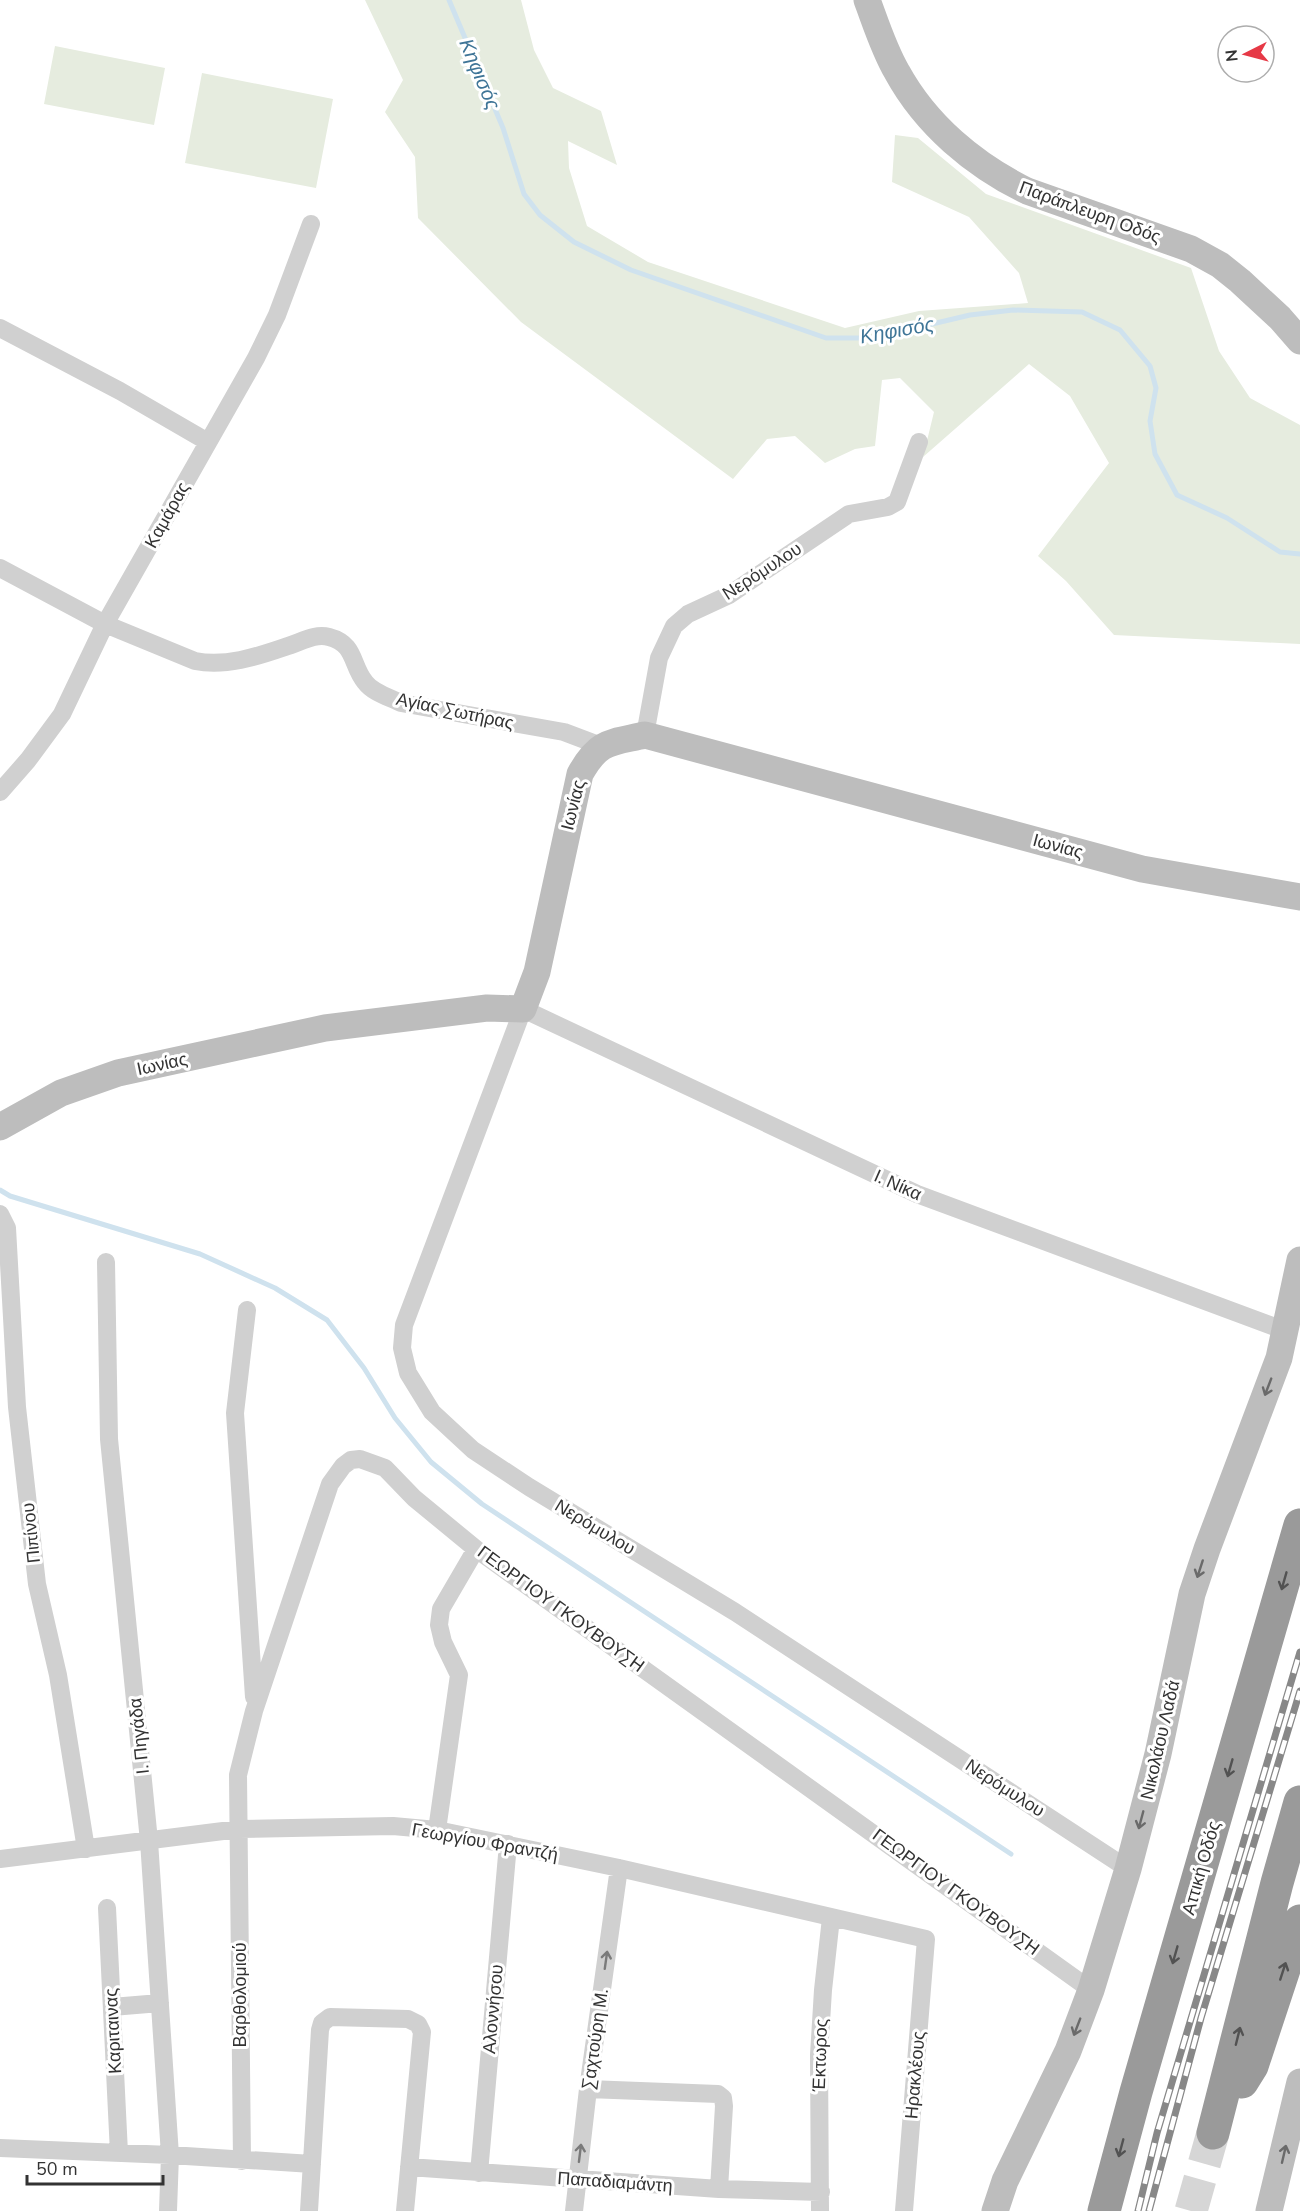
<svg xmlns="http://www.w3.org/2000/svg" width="1300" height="2211" font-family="'Nunito Sans',sans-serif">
	<rect width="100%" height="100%" fill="#fff"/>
	<!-- green -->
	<path fill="#e6ecdf" d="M365 0H521L534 50 553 88 601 111 617 165 568 141 569 168 587 226 648 262 845 328 919 311 1028 303 1019 273 969 217 892 182 895 135 918 138 986 194 1191 268 1219 351 1250 398 1300 425V644L1114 635 1066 581 1038 556 1109 463 1070 396 1029 364 923 457 934 412 900 378 882 380 875 446 855 449 825 463 795 436 767 439 733 479 521 322 418 218 415 157 385 112 403 80Z
		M55 46 165 68 154 125 44 104Z
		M202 73 333 99 316 188 185 163Z"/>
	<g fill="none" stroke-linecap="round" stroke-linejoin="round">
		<!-- stream -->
		<path stroke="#cfe2ee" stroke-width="5" d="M449 0 503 128 524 194 540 215 574 242 631 270 826 338H873L970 315 1013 310 1082 312 1120 330 1150 366 1156 388 1150 421 1155 454 1177 495 1227 518 1280 552 1300 554
			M0 1190 10 1196 200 1254 275 1288 327 1320 364 1368 395 1418 431 1462 482 1504 1011 1854"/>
		<!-- highway-tunnel -->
		<path stroke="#d6d6d6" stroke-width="33" stroke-dasharray="33 16" stroke-linecap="butt" d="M1191 2211 1213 2133"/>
		<!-- street -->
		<path stroke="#d0d0d0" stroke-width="18" d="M0 328 120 391 208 442
			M0 568 105 624 195 661C225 667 256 657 285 647 300 643 314 633 329 637 356 644 351 665 365 682 373 693 389 697 401 703L564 732 601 746
			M645 735 659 658 674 626 688 614 729 595 849 514 888 507 897 502 919 442
			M0 792 28 760 62 714 105 624 256 358 277 315 311 224
			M0 1214 7 1228 17 1407 37 1584 58 1675 86 1849
			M106 1262 109 1439 149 1841 170 2155 168 2211
			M247 1310 235 1413 254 1697
			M437 1830 459 1675 443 1642 439 1625 441 1609 476 1549
			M0 1859 239 1829 393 1826 437 1830 619 1868 926 1939 904 2211
			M1128 1869 735 1612 529 1487 473 1450 432 1412 408 1373 402 1348 404 1325 523 1009 917 1194 1286 1331
			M107 1908 119 2153
			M112 2007 160 2003
			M588 2089 718 2094 723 2098 724 2106 719 2189
			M0 2148 170 2155 312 2164
			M242 2161 238 1775 254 1711 330 1484 343 1466 351 1460 360 1459 385 1468 414 1498 476 1549 1091 1990
			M409 2167 719 2189 821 2192
			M479 2173 508 1844
			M309 2211 320 2030 322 2023 330 2017 408 2019 418 2024 422 2032 405 2211
			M574 2211 588 2089 619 1868
			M820 2211 819 2055 823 1990 831 1918"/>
		<!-- secondary -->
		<path stroke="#bdbdbd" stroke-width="27" d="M867 0C876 24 884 50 897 72 926 125 974 165 1027 191L1191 249 1220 265 1240 281 1280 318 1300 341
			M0 1127 61 1093 118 1073 325 1028 487 1008 523 1009 537 972 580 774C599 740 610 743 645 735L1142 869 1300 897
			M995 2211 1005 2181 1068 2051 1091 1990 1128 1869 1158 1754 1192 1594 1207 1549 1279 1358 1300 1260
			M1269 2211 1300 2082"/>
		<!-- highway -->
		<path stroke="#9a9a9a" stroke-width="33" d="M1242 2082 1252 2066 1300 1921
			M1213 2133 1277 1883 1300 1802
			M1104 2211 1136 2092 1300 1525"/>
		<defs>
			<path id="rail" d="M1138 2211 1157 2133 1300 1652
				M1149 2211 1201 2018 1300 1691"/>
		</defs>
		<!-- rail casing -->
		<use href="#rail" stroke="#888" stroke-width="7"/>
		<!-- rail -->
		<use href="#rail" stroke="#fff" stroke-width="4.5" stroke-dasharray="14" stroke-linecap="butt"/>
	</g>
	<!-- one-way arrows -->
	<defs><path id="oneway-shaft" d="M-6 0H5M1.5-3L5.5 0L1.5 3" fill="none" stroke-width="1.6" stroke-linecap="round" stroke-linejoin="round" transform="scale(1.5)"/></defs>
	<g stroke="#6a6a6a">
		<use href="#oneway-shaft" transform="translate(1268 1387) rotate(111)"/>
		<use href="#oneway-shaft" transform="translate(1200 1569) rotate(108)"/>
		<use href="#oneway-shaft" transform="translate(1141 1820) rotate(105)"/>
		<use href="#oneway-shaft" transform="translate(1077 2027) rotate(111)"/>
		<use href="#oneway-shaft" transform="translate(1284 2154) rotate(-77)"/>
	</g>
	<g stroke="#525252">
		<use href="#oneway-shaft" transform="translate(1284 1581) rotate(106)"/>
		<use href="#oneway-shaft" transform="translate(1230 1768) rotate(106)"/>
		<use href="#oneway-shaft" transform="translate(1175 1955) rotate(106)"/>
		<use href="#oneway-shaft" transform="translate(1283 1971) rotate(-72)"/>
		<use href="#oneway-shaft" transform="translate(1238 2036) rotate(-76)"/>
		<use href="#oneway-shaft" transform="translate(1121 2148) rotate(105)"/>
	</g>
	<g stroke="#7a7a7a">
		<use href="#oneway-shaft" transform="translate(606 1960) rotate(-82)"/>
		<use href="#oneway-shaft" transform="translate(580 2153) rotate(-83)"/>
	</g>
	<g text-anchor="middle" stroke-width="6" stroke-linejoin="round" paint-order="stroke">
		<!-- street labels -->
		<g font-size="18" fill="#333" stroke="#fff">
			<text transform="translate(1090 212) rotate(20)" y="6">Παράπλευρη Οδός</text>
			<text transform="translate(167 515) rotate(-61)" y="6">Καμάρας</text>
			<text transform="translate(762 571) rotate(-33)" y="6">Νερόμυλου</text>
			<text transform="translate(455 711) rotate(12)" y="6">Αγίας Σωτήρας</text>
			<text transform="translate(573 805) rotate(-76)" y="6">Ιωνίας</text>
			<text transform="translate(1058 846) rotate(15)" y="6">Ιωνίας</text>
			<text transform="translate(162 1064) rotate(-12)" y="6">Ιωνίας</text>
			<text transform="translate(898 1185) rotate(24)" y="6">Ι. Νίκα</text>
			<text transform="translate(595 1527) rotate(31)" y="6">Νερόμυλου</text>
			<text transform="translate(31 1533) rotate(-96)" y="6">Πιπίνου</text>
			<text transform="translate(561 1609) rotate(36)" y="6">ΓΕΩΡΓΙΟΥ ΓΚΟΥΒΟΥΣΗ</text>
			<text transform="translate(139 1736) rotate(-96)" y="6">Ι. Πηγάδα</text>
			<text transform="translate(1160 1740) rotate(-77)" y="6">Νικολάου Λαδά</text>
			<text transform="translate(1005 1788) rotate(33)" y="6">Νερόμυλου</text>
			<text transform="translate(485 1842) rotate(10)" y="6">Γεωργίου Φραντζή</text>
			<text transform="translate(1201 1868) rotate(-74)" y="6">Αττική Οδός</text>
			<text transform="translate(956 1892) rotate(36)" y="6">ΓΕΩΡΓΙΟΥ ΓΚΟΥΒΟΥΣΗ</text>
			<text transform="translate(240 1995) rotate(-90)" y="6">Βαρθολομιού</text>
			<text transform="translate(493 2009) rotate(-85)" y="6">Αλοννήσου</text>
			<text transform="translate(113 2031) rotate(-93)" y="6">Καριταινας</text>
			<text transform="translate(595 2039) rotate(-82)" y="6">Σαχτούρη Μ.</text>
			<text transform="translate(820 2055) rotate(-88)" y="6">Έκτωρος</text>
			<text transform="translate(915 2075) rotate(-85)" y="6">Ηρακλέους</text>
			<text transform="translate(615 2182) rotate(4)" y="6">Παπαδιαμάντη</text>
		</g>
		<!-- water labels -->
		<g font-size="20" font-style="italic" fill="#3f7597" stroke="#fff">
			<text transform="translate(480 74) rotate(67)" y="7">Κηφισός</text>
			<text transform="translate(897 330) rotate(-10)" y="7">Κηφισός</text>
		</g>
	</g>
	<!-- north arrow -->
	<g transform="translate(1246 54) rotate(264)"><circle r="28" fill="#ffffff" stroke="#adadad" stroke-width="1.5"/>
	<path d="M0-4.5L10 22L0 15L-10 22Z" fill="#e63946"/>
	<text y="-9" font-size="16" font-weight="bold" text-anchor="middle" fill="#333333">N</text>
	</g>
	<!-- scale -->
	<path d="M27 2175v9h136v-9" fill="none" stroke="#333333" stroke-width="3"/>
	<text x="36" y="2175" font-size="18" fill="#333333" stroke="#ffffff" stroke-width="4.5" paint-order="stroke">50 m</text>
</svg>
